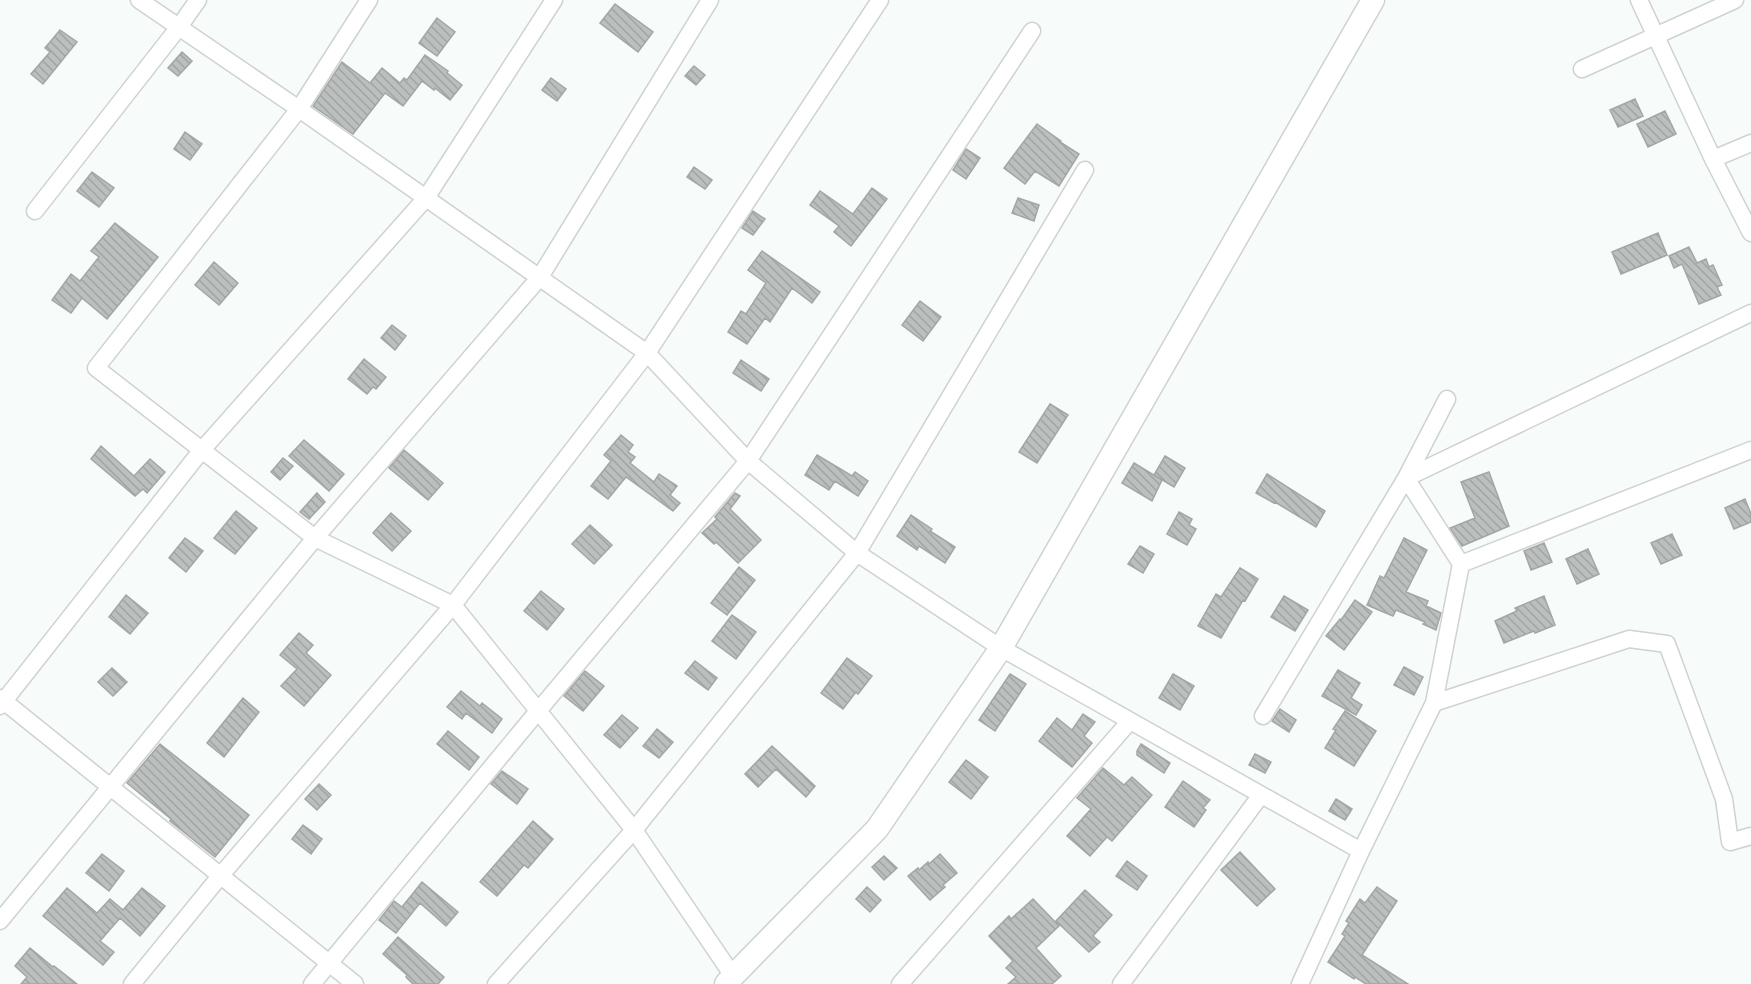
<svg xmlns="http://www.w3.org/2000/svg" width="1751" height="984" font-family="Spectral,serif">
	<defs>
		<pattern id="building-back-hatch" width="6" height="6" patternUnits="userSpaceOnUse" patternTransform="scale(1.5)"><rect width="6" height="6" fill="#bbbfbe"/><path d="M-1 5l2 2M0 0l6 6M5-1l2 2" fill="none" stroke="#a0a4a3"/></pattern>
	</defs>
	<rect width="100%" height="100%" fill="#f7fbfa"/>
	<!-- building -->
	<path fill="url(#building-back-hatch)" stroke="#a2a6a5" stroke-width="1.5" d="M615 4 653 32 638 52 600 23Z
		M437 18 455 32 437 56 419 43Z
		M60 30 77 42 43 84 31 74 50 52 45 48Z
		M182 52 192 61 178 76 168 68Z
		M425 55 448 71 447 73 462 85 450 100 435 88 434 90 422 81 403 106 385 93 353 134 313 106 342 62 370 83 382 68 400 83 404 78 407 80Z
		M694 66 705 75 696 85 685 76Z
		M551 78 566 89 557 101 542 90Z
		M1635 99 1643 116 1618 127 1610 110Z
		M1665 111 1676 134 1648 147 1637 124Z
		M1037 124 1061 141 1060 142 1079 154 1059 186 1035 171 1025 184 1004 168Z
		M185 132 202 144 190 160 174 149Z
		M966 149 980 158 966 179 953 170Z
		M694 167 712 180 705 189 687 177Z
		M92 172 114 188 99 207 77 191Z
		M872 188 887 199 851 246 834 232 839 226 810 205 820 191 853 214Z
		M1018 198 1039 205 1034 221 1012 213Z
		M753 211 765 219 753 235 742 228Z
		M115 223 158 257 107 319 82 298 71 313 52 300 71 274 80 281 99 257 91 251Z
		M1658 233 1667 255 1621 274 1612 252Z
		M1689 247 1697 263 1706 259 1709 267 1713 265 1722 285 1717 287 1721 295 1699 304 1682 264 1674 268 1669 256Z
		M762 251 820 292 812 303 792 288 770 322 765 318 747 344 728 332 741 311 746 314 766 283 748 270Z
		M214 262 238 283 219 305 195 285Z
		M920 301 941 317 923 341 902 325Z
		M392 325 406 336 395 350 381 338Z
		M364 359 386 377 376 389 373 387 367 394 348 379Z
		M741 360 769 379 761 391 733 373Z
		M1050 404 1068 415 1037 463 1019 452Z
		M621 435 633 445 628 452 635 457 630 463 654 482 659 474 677 486 670 495 680 503 673 511 626 477 608 499 591 486 611 461 604 455Z
		M304 440 344 474 329 491 289 456Z
		M101 446 134 476 150 459 165 472 147 493 143 489 135 496 91 459Z
		M404 450 443 483 428 500 389 468Z
		M817 455 852 476 855 472 868 481 858 496 835 481 829 490 805 475Z
		M1165 456 1185 468 1174 487 1154 475Z
		M283 458 293 466 280 480 271 472Z
		M1134 463 1162 480 1152 501 1122 483Z
		M1489 472 1509 526 1462 546 1450 528 1475 518 1461 482Z
		M1267 474 1325 511 1316 527 1275 502 1274 503 1256 493Z
		M317 493 325 502 309 519 300 512Z
		M735 493 740 496 730 509 761 540 738 563 716 542 714 544 702 533 717 519 715 517Z
		M1745 499 1751 514V522L1734 529 1725 508Z
		M236 511 257 528 235 554 214 538Z
		M1179 512 1192 519 1189 525 1196 529 1187 545 1167 534Z
		M391 513 411 531 392 551 373 533Z
		M911 515 932 529 930 531 955 547 945 563 919 546 917 550 897 536Z
		M590 525 612 545 594 564 572 544Z
		M1672 534 1682 555 1661 564 1651 543Z
		M185 538 203 551 186 572 169 558Z
		M1404 538 1427 550 1406 592 1428 601 1426 606 1441 613 1436 630 1423 624 1425 622 1396 610 1393 616 1367 605 1380 576 1384 578Z
		M1544 543 1552 562 1531 570 1524 551Z
		M1140 546 1154 554 1143 573 1128 564Z
		M1588 549 1599 574 1577 584 1566 559Z
		M739 567 755 580 727 615 711 603Z
		M1240 568 1258 579 1245 601 1243 600 1221 638 1198 626 1216 594 1221 597Z
		M541 591 564 609 547 630 524 611Z
		M126 595 148 613 130 634 109 617Z
		M1284 596 1308 610 1295 631 1271 617Z
		M1544 596 1555 625 1535 633 1534 631 1504 643 1495 621 1517 611 1515 608Z
		M1355 600 1372 612 1344 650 1326 636 1340 619 1341 620Z
		M732 615 756 632 736 659 712 641Z
		M299 633 313 645 306 653 331 675 304 706 281 686 297 669 280 655Z
		M847 658 872 676 858 694 856 692 843 709 821 693Z
		M695 661 717 678 708 690 685 673Z
		M1404 667 1423 677 1414 695 1394 685Z
		M112 668 127 682 113 696 98 682Z
		M1338 670 1360 683 1351 698 1362 705 1356 715 1322 696Z
		M585 671 604 686 583 711 564 696Z
		M1010 674 1026 684 995 731 979 720Z
		M1173 674 1194 686 1180 710 1159 698Z
		M461 691 480 706 482 703 502 719 492 733 466 713 462 719 447 707Z
		M243 698 259 712 224 757 207 743Z
		M1280 709 1296 720 1289 732 1272 721Z
		M1345 711 1376 731 1354 766 1325 748 1336 730 1333 729Z
		M1083 714 1095 722 1084 736 1092 743 1072 767 1039 741 1057 718 1072 730Z
		M622 715 638 728 620 748 604 735Z
		M657 729 673 742 659 758 643 746Z
		M448 731 479 757 469 770 437 744Z
		M160 744 249 815 215 857 170 821 171 819 127 783Z
		M1141 744 1170 763 1164 773 1137 755V751Z
		M772 746 815 786 806 797 776 769 758 787 745 774Z
		M1255 754 1271 762 1265 773 1249 765Z
		M966 760 988 777 971 799 949 782Z
		M1103 768 1124 785 1132 777 1152 795 1112 841 1107 837 1090 856 1067 836 1091 809 1077 798Z
		M502 771 528 789 517 804 491 784Z
		M1183 781 1210 800 1203 808 1206 810 1194 827 1165 807Z
		M319 784 331 795 317 810 305 799Z
		M1336 799 1352 809 1345 820 1329 811Z
		M533 821 553 839 528 868 524 865 497 896 480 882Z
		M303 825 322 839 311 854 292 839Z
		M1240 852 1275 889 1257 906 1221 870Z
		M102 854 124 871 109 891 86 873Z
		M940 854 957 873 943 885 945 887 930 900 908 876 918 868 919 870 928 862 929 864Z
		M884 856 897 868 884 880 872 867Z
		M1127 861 1147 876 1137 890 1116 876Z
		M422 882 458 912 446 926 420 903 396 933 379 920 394 901 402 907Z
		M867 887 881 900 870 912 856 899Z
		M1377 887 1397 901 1362 955 1408 984H1366L1355 977 1354 979 1328 962 1345 936 1342 934 1349 923 1346 921 1360 899 1365 903Z
		M67 888 97 913 110 899 123 910 142 888 165 906 140 936 120 918 100 941 114 952 103 965 43 916Z
		M1085 890 1112 915 1093 936 1100 942 1089 952 1056 921Z
		M1033 899 1059 926 1036 948 1061 976 1052 984H1008L1016 977 1006 968 1013 961 989 936 1009 916 1011 919Z
		M398 937 444 977 438 984H413L406 977 407 975 383 954Z
		M30 948 53 967 54 966 77 984H21L27 977 15 966Z"/>
	<g fill="none" stroke-linecap="round" stroke-linejoin="round">
		<defs>
			<path id="street" d="M139 0 299 109 647 353 748 461 857 553 1001 648 1361 851
				M369 0 299 109 96 368 315 538 453 605 634 830 733 976
				M1639 0 1713 159 1751 233
				M1582 69 1735 0
				M1713 159 1751 143
				M35 211 179 27 198 0
				M1461 564 1751 450
				M0 698 355 984
				M1434 703 1629 639 1667 644 1724 799 1730 842 1751 836
				M0 706 201 451 426 198 554 0
				M1263 716 1406 478 1447 399
				M0 921 315 538 540 277 710 0
				M132 984 221 875 453 605 647 353 880 0
				M312 984 538 711 748 461 1032 31
				M496 984 634 830 857 553 1085 170
				M900 984 1130 721
				M1121 984 1261 795
				M1300 984 1361 851 1434 703 1461 564 1406 478 1751 313"/>
			<path id="secondary" d="M726 984 733 976 877 829 1001 648 1373 0"/>
		</defs>
		<!-- street casing -->
		<use href="#street" stroke="#ced2d1" stroke-width="19"/>
		<!-- secondary casing -->
		<use href="#secondary" stroke="#ced2d1" stroke-width="25"/>
		<!-- street -->
		<use href="#street" stroke="#fff" stroke-width="16"/>
		<!-- secondary -->
		<use href="#secondary" stroke="#fff" stroke-width="22"/>
	</g>
</svg>
